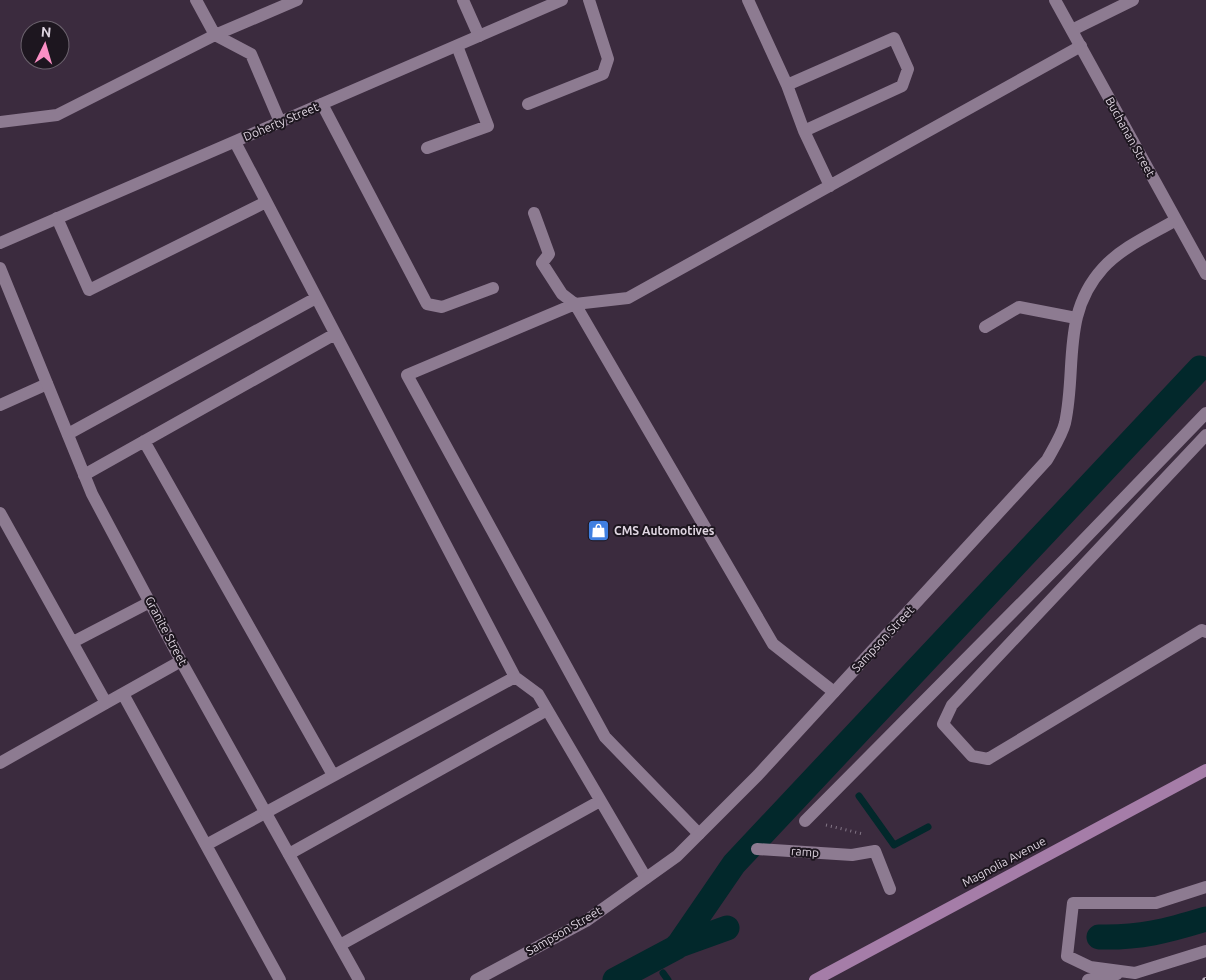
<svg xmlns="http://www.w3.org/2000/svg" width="1206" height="980" font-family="Ubuntu,sans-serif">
	<rect width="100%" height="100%" fill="#3b2b3e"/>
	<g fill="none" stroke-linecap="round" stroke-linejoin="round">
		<!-- stream -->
		<path stroke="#02282b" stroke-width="7" d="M825 767 833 770
			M859 796 894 845 928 827
			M663 973 668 980"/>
		<!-- canal -->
		<path stroke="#02282b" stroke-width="25" d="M1099 937C1140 938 1167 931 1206 919
			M677 946 727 928
			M615 980 677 947 734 864 1200 368"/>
		<!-- path -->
		<path stroke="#837686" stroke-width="3" stroke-dasharray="1 4" stroke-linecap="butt" d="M826 825 863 834"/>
		<!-- service -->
		<path stroke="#8d7b91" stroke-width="12" d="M196 0 215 35 251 54 280 122
			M463 0 479 36
			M748 0 787 85
			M322 104 427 304 442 307 493 288
			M528 104 603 74 608 59 589 0
			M0 122 57 115 215 35 297 0
			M804 131 902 86 908 69 894 38 787 85 804 131 830 186
			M427 148 488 126 457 46
			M534 213 549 254 542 263 562 294 575 304 773 644 834 692
			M57 218 89 290 266 202
			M985 327 1019 307 1076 318
			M0 405 47 384
			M68 434 316 298
			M1206 435 952 705 943 724 972 756 988 759 1202 630 1206 632
			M144 441 333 775
			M84 475 335 334
			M0 513 106 703 181 661
			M73 642 150 602
			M515 677 538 694 646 878
			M123 694 280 980
			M0 763 106 703
			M805 821 1068 556 1206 413
			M699 834 605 737 407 375 575 304 628 298 1081 46
			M206 845 515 677 235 142
			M757 849 852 855 875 851 890 889
			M289 854 547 710
			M1206 887 1156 903H1073L1067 956 1090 967 1135 973 1206 951
			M340 945 600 801
			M1088 980 1117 974"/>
		<!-- minor -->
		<path stroke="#8d7b91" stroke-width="12" d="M1072 30 1133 0
			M0 243 562 0
			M0 268 92 494 181 661 359 980"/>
		<!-- tertiary -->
		<path stroke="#8d7b91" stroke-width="12" d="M1055 0 1206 274
			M476 980 586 921 677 856 758 775 1047 460C1053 449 1062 435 1065 423 1077 368 1061 314 1103 268 1122 247 1152 234 1176 220"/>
		<!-- primary -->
		<path stroke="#a57da8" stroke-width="12" d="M815 980 1206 770"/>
		<defs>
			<path id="rail" d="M1205 980H1206"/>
		</defs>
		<!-- rail casing -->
		<use href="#rail" stroke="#bfb3c1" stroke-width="5.5"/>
		<!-- rail -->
		<use href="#rail" stroke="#1d161f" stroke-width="4" stroke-dasharray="11" stroke-linecap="butt"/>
	</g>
	<!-- icons -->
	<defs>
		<symbol id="shop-square" viewBox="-11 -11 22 22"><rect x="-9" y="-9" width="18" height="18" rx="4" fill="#3f7fe0" stroke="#1d161f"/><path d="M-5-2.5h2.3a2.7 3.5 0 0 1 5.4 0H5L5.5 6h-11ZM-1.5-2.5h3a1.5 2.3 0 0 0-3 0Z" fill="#fff"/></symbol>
	</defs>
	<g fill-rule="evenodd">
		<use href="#shop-square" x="586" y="518" width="25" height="25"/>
	</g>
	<g text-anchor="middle" stroke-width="4" stroke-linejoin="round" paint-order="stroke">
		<!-- street labels -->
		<g font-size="12" fill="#dfd5e1" stroke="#1d161f">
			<text transform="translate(281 122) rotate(-23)" y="4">Doherty Street</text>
			<text transform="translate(1130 137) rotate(61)" y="4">Buchanan Street</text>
			<text transform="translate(166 631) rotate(62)" y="4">Granite Street</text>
			<text transform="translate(883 639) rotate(-47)" y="4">Sampson Street</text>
			<text transform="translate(805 852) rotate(4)" y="4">ramp</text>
			<text transform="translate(1004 862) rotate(-28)" y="4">Magnolia Avenue</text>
			<text transform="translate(564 931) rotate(-30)" y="4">Sampson Street</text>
		</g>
		<!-- poi labels -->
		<g font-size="12" font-weight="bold" fill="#dfd5e1" stroke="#1d161f" text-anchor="start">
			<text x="614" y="535">CMS Automotives</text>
		</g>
	</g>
	<!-- north arrow -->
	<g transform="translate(45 45) rotate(5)"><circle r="24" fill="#1d161f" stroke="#6b626d"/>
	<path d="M0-4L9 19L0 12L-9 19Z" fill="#fb8fc5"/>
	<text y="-8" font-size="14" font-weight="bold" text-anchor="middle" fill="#dfd5e1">N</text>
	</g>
</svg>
